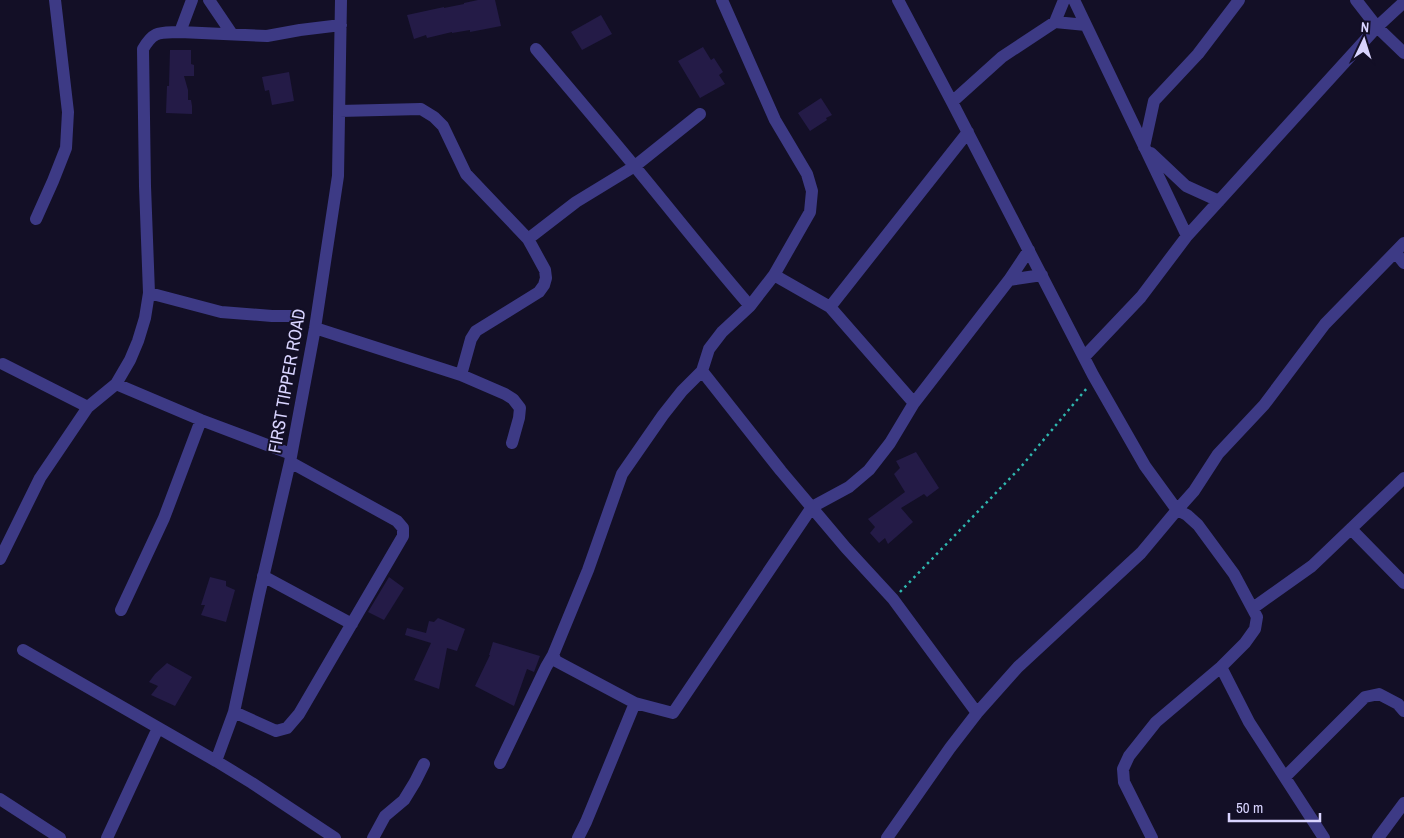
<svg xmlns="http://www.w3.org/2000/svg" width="1404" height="838" font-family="'Archivo Narrow',sans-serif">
	<rect width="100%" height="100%" fill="#130f26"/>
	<!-- building -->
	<path fill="#241b47" d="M478 0H495L501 26 470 32V30L452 33V32L427 38 426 35 414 39 407 15 444 7V8L464 4V3Z
		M601 15 612 34 582 50 571 32Z
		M703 47 711 60 714 58 723 72 719 75 725 84 700 98 678 61Z
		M170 50H191V64L194 65V76H184L188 90V100H191L192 106V114L166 113 167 86H169Z
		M289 72 294 101 272 105 269 90 265 91 262 77Z
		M821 98 832 115 826 118 827 120 810 131 798 113Z
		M916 452 939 488 927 497 924 494 901 508 913 522 888 544 885 538 879 543 870 533 875 527 868 519 905 492 894 474 900 468 896 461Z
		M210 577 226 581V586L235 590 226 622 201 615 205 605H201Z
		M389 577 404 588 384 620 368 612Z
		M438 618 465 629 457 651 447 648 439 689 414 680 431 643 405 635 407 628 426 633 429 621 434 622Z
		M493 642 540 656 534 672 527 669 514 706 475 686 490 655H489Z
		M167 663 192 677 175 706 151 695 158 686 149 682 155 674Z"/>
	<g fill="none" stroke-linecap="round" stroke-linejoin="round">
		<!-- path -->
		<path stroke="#2fb8b0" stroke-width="2.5" stroke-dasharray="2.5 4" stroke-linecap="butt" d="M900 592 1020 468 1087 388"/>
		<!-- minor -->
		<path stroke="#3d3a85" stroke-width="12" d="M209 0 232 34
			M722 0 775 120 807 174 812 191 810 212 774 275 750 306 722 332 709 349 702 371 682 391 663 415 622 474 588 570 553 655 556 661 635 703 673 713 812 507 849 487 869 470 890 443 914 403 1009 280 1029 250
			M1074 0 1187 236
			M1356 0 1377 27 1404 53
			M1055 22 1086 25
			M180 32 267 36 300 30 341 25
			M536 49C569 88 603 128 636 168 674 214 711 261 750 306
			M952 102 1002 57 1055 22 1064 0
			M339 111 421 109 434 117 443 126 466 174 528 239 545 270 546 278 544 285 539 292 476 331 471 339 461 375
			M1144 147 1154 101 1198 54 1239 0
			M1151 153 1186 186 1219 201
			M36 219 53 181 66 148 68 112 55 0
			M528 239 576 202 635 166 700 114
			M1396 253 1404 263
			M774 275 830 307 914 403
			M1009 280 1042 275
			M149 293 221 312 272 316H299
			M830 307 968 132
			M315 328 461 375 505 394 513 399 520 408 519 418 512 443
			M1084 357 1141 297 1187 236 1377 27 1404 2
			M3 364 88 407
			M702 371 781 471 846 548 893 599 977 713
			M116 384 130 360 138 341 145 318 149 293 145 186 143 49C154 30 160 33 180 32L192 0
			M1351 529 1404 583
			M0 559 40 478 88 407 116 384 201 420 291 454
			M263 576 352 624
			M1253 608 1312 566 1404 478
			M121 610 164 518 201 420
			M23 650 216 761 252 783 335 838
			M1221 667 1249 722 1324 838
			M234 712 276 731 287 728 299 714 403 536V528L397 521 290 462
			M216 761 234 712 259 595 290 462 315 328 338 176 341 0
			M500 763 546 667 553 655
			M1285 777 1365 697 1379 694 1398 704 1404 711
			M0 799 60 838
			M107 838 158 728
			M373 838 385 816 404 800 415 782 424 764
			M578 838 586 822 635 703
			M887 838 950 748 977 713 1018 667 1141 553 1177 510 1145 466 1093 375 952 102 898 0
			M1152 838 1124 782 1123 769 1129 756 1156 722 1221 667 1245 643 1255 629 1257 617 1234 574 1198 525 1187 515 1177 510 1194 491 1218 454 1264 405 1325 324 1404 243
			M1378 838 1404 803"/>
	</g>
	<g text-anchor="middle" stroke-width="4" stroke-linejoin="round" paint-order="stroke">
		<!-- street labels -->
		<g font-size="18" fill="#d9d4ff" stroke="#130f26">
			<text transform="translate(287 381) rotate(-80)" y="6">FIRST TIPPER ROAD</text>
		</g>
	</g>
	<!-- north arrow -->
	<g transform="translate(1364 40) rotate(4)" stroke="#130f26" stroke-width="4" paint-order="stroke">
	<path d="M0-4L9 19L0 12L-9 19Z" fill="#d9d4ff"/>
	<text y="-8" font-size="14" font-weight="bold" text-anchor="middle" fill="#d9d4ff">N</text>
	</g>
	<!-- scale -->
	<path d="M1229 813v8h91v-8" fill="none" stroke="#d9d4ff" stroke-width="2.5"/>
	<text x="1236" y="813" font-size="15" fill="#d9d4ff" stroke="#130f26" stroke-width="4" paint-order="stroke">50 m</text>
</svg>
